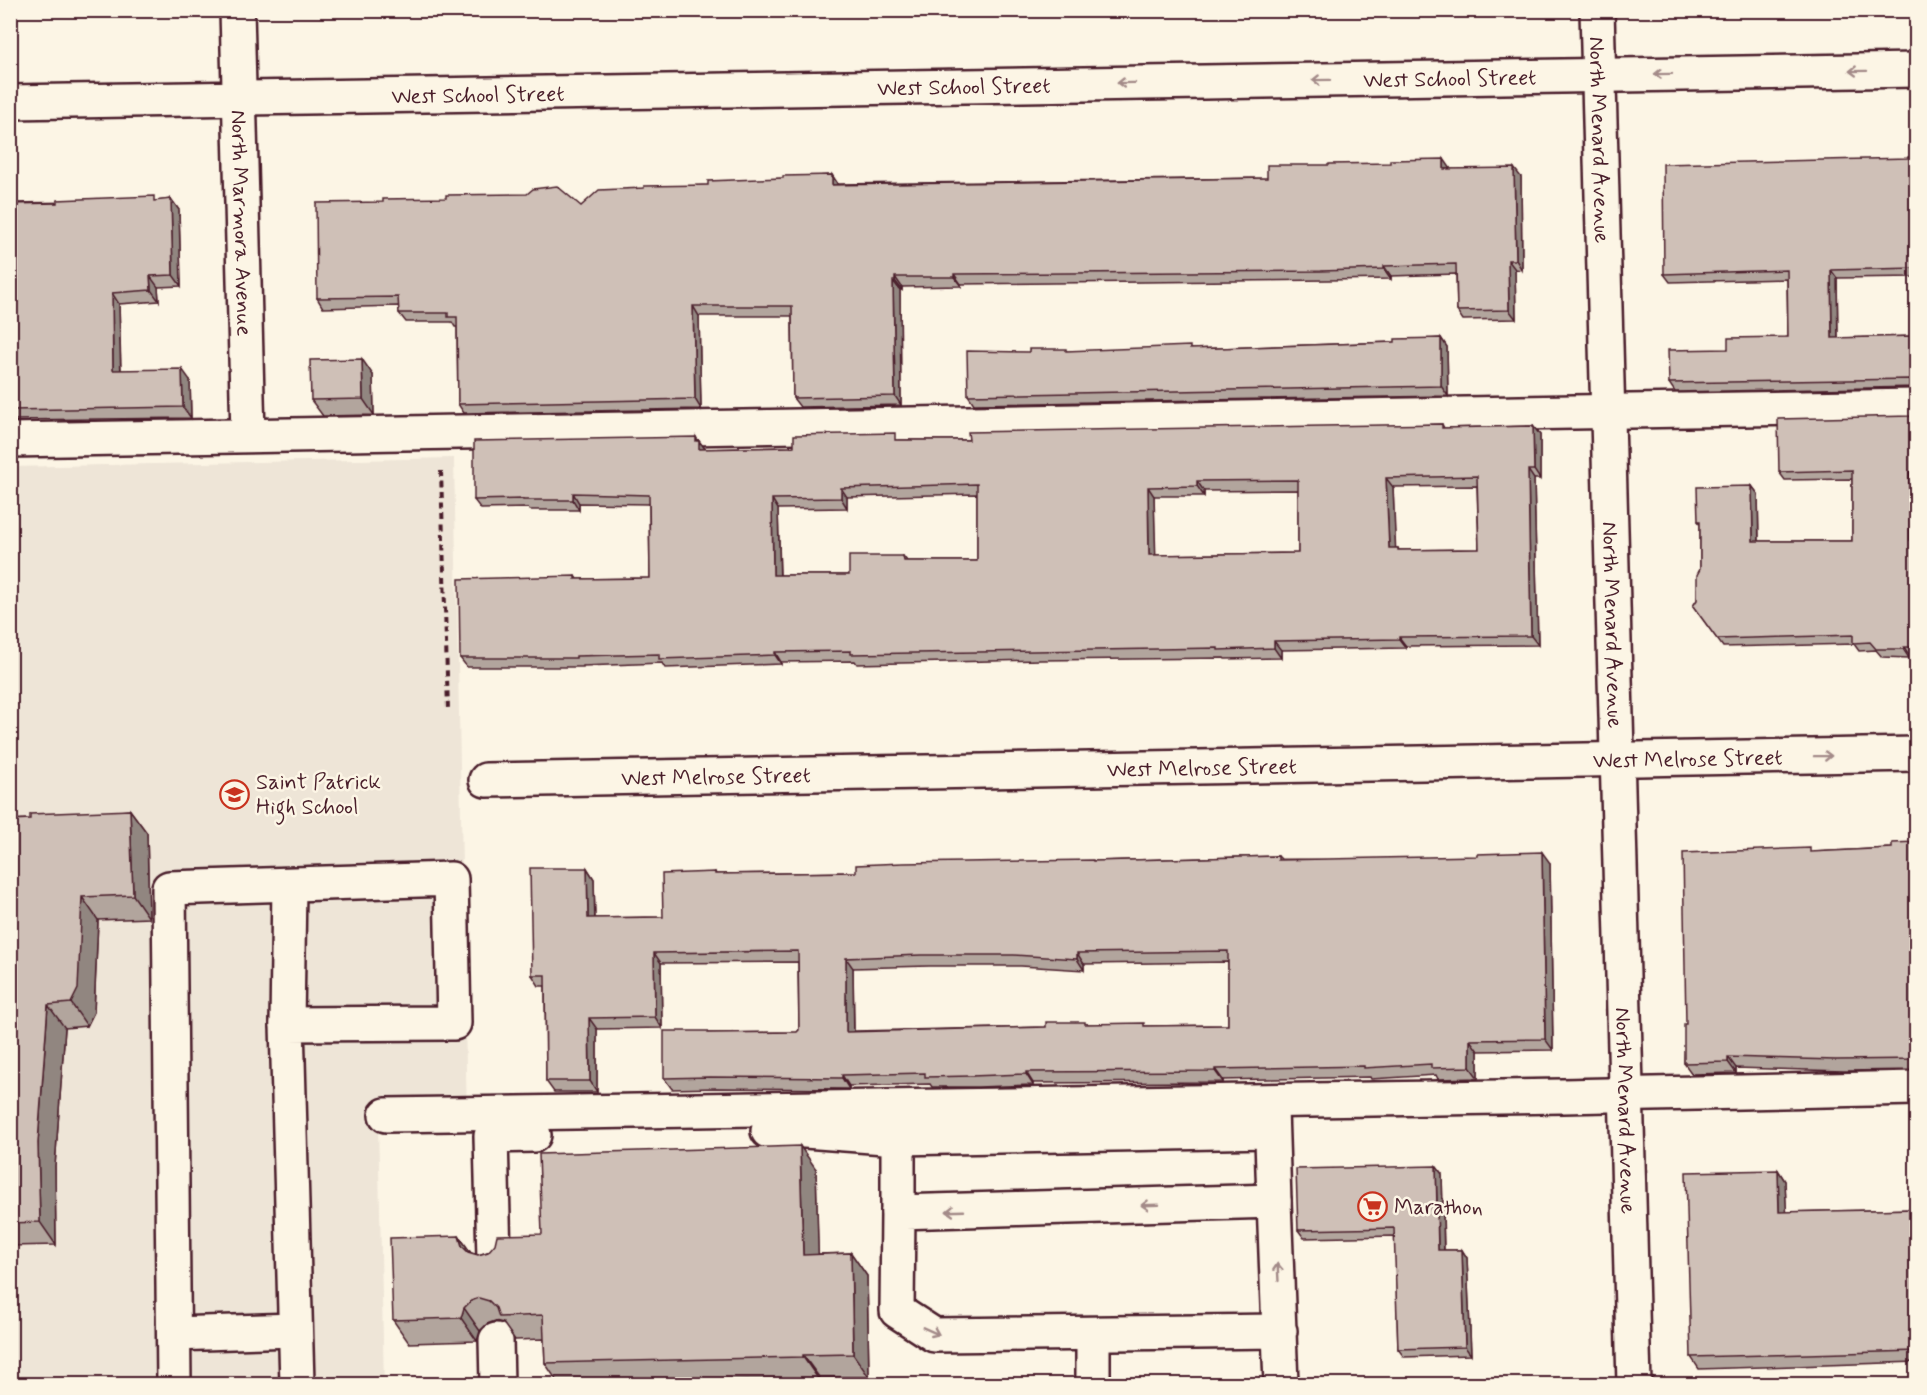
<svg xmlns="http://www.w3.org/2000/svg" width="1927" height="1395" font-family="Mynerve,sans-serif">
	<rect width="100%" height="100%" fill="#fcf5e5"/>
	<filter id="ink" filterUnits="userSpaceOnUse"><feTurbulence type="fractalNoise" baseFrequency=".0167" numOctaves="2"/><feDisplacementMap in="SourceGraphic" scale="12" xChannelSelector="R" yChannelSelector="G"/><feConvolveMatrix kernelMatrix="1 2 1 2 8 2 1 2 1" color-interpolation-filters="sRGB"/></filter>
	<g filter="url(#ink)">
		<!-- built -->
		<path fill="#eee5d7" d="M454 458 467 1121 378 1123 384 1384H11L10 467Z"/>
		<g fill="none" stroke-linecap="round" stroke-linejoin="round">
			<defs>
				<g id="minor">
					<path id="s1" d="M237 10 248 435"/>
					<path id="s2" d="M1597 10 1634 1384"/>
					<path id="s3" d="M10 102 1916 70"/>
					<path d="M10 440 1916 406"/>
					<path id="s4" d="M486 780 1916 754"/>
					<path d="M287 1024 289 885"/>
					<path d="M1271 1109 1274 1201"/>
					<path d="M386 1115 1563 1096 1916 1088"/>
					<path d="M768 1131H805L898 1138"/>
					<path d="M898 1212V1138L1271 1131"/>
					<path d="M494 1259 491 1136 534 1135"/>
					<path d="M1280 1331 934 1335 897 1311 898 1212 1274 1201 1281 1384"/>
					<path d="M174 1334 295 1330"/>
					<path d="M1093 1334V1384"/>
					<path d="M496 1340 497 1384"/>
					<path d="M174 1384 169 888 451 879 454 1023 287 1024 297 1384"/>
				</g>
			</defs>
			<!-- minor casing -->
			<use href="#minor" stroke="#4a1f2b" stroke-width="38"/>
			<!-- path -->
			<path stroke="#4a1f2b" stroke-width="4" stroke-dasharray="6 4.5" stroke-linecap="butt" d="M441 471 448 710"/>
			<!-- minor -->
			<use href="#minor" stroke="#fcf5e5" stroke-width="33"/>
		</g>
		<!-- wall -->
		<path fill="#b2a59d" stroke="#4a1f2b" stroke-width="1.5" fill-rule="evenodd" d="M1917 157V277L1837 278 1838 338 1917 336V387L1675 392 1669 383 1728 349 1788 337 1787 279 1670 282 1664 274 1908 158Z
			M1451 169 1521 177 1522 270 1515 269 1516 319 1463 320 1457 311 1456 274 1391 276V279L1328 280 961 284V286L902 287V290H900L901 405 800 407 793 398 792 316H699L701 409 464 413 458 404 457 327H455L452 322H406L399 313V306L323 308 317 298 581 206 644 188 708 185 783 178 832 175 838 184 1267 178Z
			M171 199 179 210 181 286 158 287 159 301 119 304 121 370 190 380 191 418 10 420V203L157 201Z
			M1441 338 1447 347 1448 396 974 404 968 395 1029 352 1191 349 1395 342Z
			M373 375 374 415 323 416 311 400Z
			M1917 415V480H1915V540H1917V656H1910L1909 658 1882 657 1876 650 1859 651 1854 644 1723 647 1693 606 1697 600 1700 569V524L1698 521 1752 486 1758 494 1759 541H1852V479L1785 480 1779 472Z
			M1442 424 1444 428 1533 426 1540 435V479H1534L1538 645 1406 646V648L1281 650V658L1225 659 1224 658 1041 660 857 664 855 661 781 662V664L665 668 662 663 583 666V667H467L460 658 575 576 577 579 650 578 649 504 579 503V510H530L528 508 481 509 474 500 699 441 705 449 790 447 900 440H969ZM1477 486 1479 549 1399 550 1398 548H1395L1393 487ZM1298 490V553L1155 555 1154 496H1204V491ZM977 494V561H907L903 556 849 575H780L778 509 847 508V497Z
			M130 810 147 833 149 918 98 920 94 1012 87 1026 65 1028 55 1166 56 1245 10 1246V820L30 819Z
			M1917 842V1070L1844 1071 1736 1068V1073L1692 1074 1684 1063 1686 1024 1813 852 1892 848Z
			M1278 856 1281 859 1550 863 1553 1050 1478 1051V1078L1438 1079 1436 1075 1371 1079 1370 1077 1223 1080V1082L1033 1083V1085L978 1087H932L930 1084 849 1086V1089L716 1088 672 1089 664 1078 709 1033 797 1032 799 1030 798 962 661 963 662 1028 597 1029V1092H554L546 1081 545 986H539L532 975 587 868 594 879 595 918 663 917 715 872 716 874 856 872 1095 861ZM1228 962V1025L1147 1026 1087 1024 1046 1027 854 1031 853 968 929 966H1021L1084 970V964Z
			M1436 1166 1442 1174 1444 1250H1462L1467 1258 1471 1355 1404 1357 1398 1349 1395 1236 1304 1238 1298 1230Z
			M816 1169 818 1254 851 1253 867 1276 869 1377H819V1380L635 1384H559L545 1363 544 1339 515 1340 503 1323 495 1321 487 1324 480 1331 477 1341 409 1343 393 1320 459 1236 471 1253 478 1255 542 1234Z
			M1778 1170 1785 1181 1786 1212 1917 1209V1362L1699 1369 1691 1357Z"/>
		<!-- shaded-wall -->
		<path fill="#918680" stroke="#4a1f2b" stroke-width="1.5" d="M1444 159 1451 169H1444Z
			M1514 168 1521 177 1522 270 1516 260Z
			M832 175 838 185H832Z
			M171 199 179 210 181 286 173 275Z
			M1508 260 1515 269 1516 319 1509 310Z
			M1384 266 1391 276V279L1384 269Z
			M1831 270 1837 278 1838 347 1832 338Z
			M954 274 961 284V286L954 277Z
			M150 276 158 287 159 301 151 290Z
			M895 277 902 287V290L895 281Z
			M893 281 900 290 901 405 895 396Z
			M112 293 119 304 121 381 113 370Z
			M693 306 699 316 701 409 695 399Z
			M1441 338 1447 347 1448 396 1441 386Z
			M362 359 373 375 374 415 363 399Z
			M182 369 190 380 191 418 183 407Z
			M1533 426 1540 435V479L1534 470Z
			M696 437 699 442V441L706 450 699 449 696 441Z
			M1528 470 1534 479 1538 645 1531 636Z
			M1909 472 1915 480 1916 548 1910 540Z
			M1386 478 1393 487 1396 557 1389 548Z
			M1197 481 1204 491V496L1197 486Z
			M1752 486 1758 494 1759 550 1753 541Z
			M1148 487 1154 496 1156 565 1149 555Z
			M841 488 847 497V508L841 498Z
			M573 493 579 503V510L573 500Z
			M772 499 778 509 780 584 773 575Z
			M1399 637 1406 646V648L1399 639Z
			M1274 641 1281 650V658L1274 648Z
			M1904 647 1910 656 1909 658 1903 649Z
			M775 652 781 662V664L775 655Z
			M130 810 147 833 149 918 133 895Z
			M1542 852 1550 863 1553 1050 1545 1039Z
			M587 868 594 879 595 929 588 918Z
			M82 897 98 920 94 1012 87 1026 71 1003Z
			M654 953 661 963 662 1028 655 1017Z
			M1077 953 1084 964V970L1077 959Z
			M846 958 853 968 854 1042 846 1032Z
			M48 1005 65 1028 55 1166 56 1245 40 1222 38 1143Z
			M589 1018 597 1029V1092L590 1081Z
			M1470 1040 1478 1051V1078L1470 1067Z
			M1728 1057 1736 1068V1073L1728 1062Z
			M1215 1069 1223 1080V1082L1215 1071Z
			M1026 1072 1033 1083V1085L1026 1074Z
			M842 1075 849 1086V1089L842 1078Z
			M800 1146 816 1169 819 1278 803 1255Z
			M1436 1166 1442 1174 1444 1259 1438 1250Z
			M1778 1170 1785 1181 1787 1223 1779 1212Z
			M459 1236 475 1259 462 1246Z
			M1462 1250 1467 1258 1471 1355 1465 1347Z
			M851 1253 867 1276 869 1377 853 1354Z
			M464 1308 480 1331 477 1341 461 1318Z
			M803 1355 819 1377V1380L803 1357Z"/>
		<!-- building -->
		<path fill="#cfc0b7" stroke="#4a1f2b" stroke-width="1.5" fill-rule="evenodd" d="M1908 157H1917V268L1831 270 1832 338 1917 336V381L1910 379 1669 383 1668 350 1728 349V338L1788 337 1787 270 1664 274 1663 164 1908 158Z
			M1444 159V169L1514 168 1516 260H1508L1509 310 1457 311 1456 264 1384 266V269L1321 271 954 274V277H895V281H893L895 396 793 398 792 306H693L695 399 458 404 457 317H448V313H399L398 297 317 298 316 203 383 202V199L446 198V195L527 194 533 189 557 186 581 206 599 190 644 188V186L708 185V181L783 178V176L832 175V185L1267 178V165H1329V164L1390 163V160Z
			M154 196V201L171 199 173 275 150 276 151 290 112 293 113 370 182 369 183 407 10 410V204L57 203V200Z
			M1441 338V386L968 395 967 351 1029 352V349H1066V351L1190 346V349L1395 342V339Z
			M362 359 363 399 311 400 310 360Z
			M1917 415V472H1909L1910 540H1917V647H1904L1903 649H1876L1870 642 1853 643V635L1717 639 1693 606 1697 600V575L1700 569V521H1698L1697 487 1752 486 1753 541H1852V470L1779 472 1778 419 1911 416Z
			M1442 424V428L1533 426 1534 470H1528L1531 636 1399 637V639L1274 641V648L1218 650V648L1034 651 851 654V651L775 652V655L659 659V654L576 656V658H460L459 579 575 576V579L650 578 649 495 573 493V500H523V499L474 500V441L696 437V441H699V449L790 447 794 446V435L895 433V440H969L968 432ZM1477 476 1479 549 1398 550V548H1389L1386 478ZM1298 480V553L1149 555 1148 487 1197 486V481ZM977 484V561H904L903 556H849V575H773L772 499 841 498V488Z
			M130 810 133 895 82 897 78 989 71 1003 48 1005 38 1143 40 1222 10 1223V820L30 819V814Z
			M1917 842V1059L1836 1060 1728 1057V1062L1684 1063V1024H1686L1683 853 1810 848V852L1892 848V843Z
			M1542 852 1545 1039 1470 1040V1067L1431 1068V1064L1364 1068V1066L1215 1069V1071L1026 1072V1074L971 1076 925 1077V1073L842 1075V1078L709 1077 664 1078V1031H708V1033L797 1032 799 1030 798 951 654 953 655 1017 589 1018 590 1081H546L545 975H532L530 868H587L588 918 663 917 662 874 715 872V874L856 872V865L903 863 1093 860V861L1278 856V860L1477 856V854ZM1228 951V1025L1144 1026V1023L1085 1024V1022H1046V1027L846 1032V958L921 955H1014L1077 959V953Z
			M800 1146 803 1255 851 1253 853 1354 803 1355V1357L545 1363 543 1315 499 1317 496 1308 489 1301 479 1298 471 1301 464 1308 461 1318 393 1320 390 1238 459 1236 462 1246 468 1252 478 1255 488 1252 495 1244 497 1235 542 1234 539 1154Z
			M1436 1166 1438 1250H1462L1465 1347 1398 1349 1394 1228 1298 1230 1296 1169Z
			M1778 1170 1779 1212 1917 1209V1351L1691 1357 1686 1172Z"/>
		<!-- one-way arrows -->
		<defs><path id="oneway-shaft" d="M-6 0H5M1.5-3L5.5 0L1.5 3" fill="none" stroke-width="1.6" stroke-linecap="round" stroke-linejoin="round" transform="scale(1.5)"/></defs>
		<g stroke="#a38a88">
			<use href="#oneway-shaft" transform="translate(1858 71) rotate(179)"/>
			<use href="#oneway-shaft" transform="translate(1663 74) rotate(179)"/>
			<use href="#oneway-shaft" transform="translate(1321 80) rotate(179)"/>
			<use href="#oneway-shaft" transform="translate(1126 83) rotate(179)"/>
			<use href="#oneway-shaft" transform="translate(1823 756) rotate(-1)"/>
			<use href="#oneway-shaft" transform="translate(1150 1205) rotate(178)"/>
			<use href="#oneway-shaft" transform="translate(955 1211) rotate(178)"/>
			<use href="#oneway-shaft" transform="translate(1278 1272) rotate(-93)"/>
			<use href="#oneway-shaft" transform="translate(931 1331) rotate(24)"/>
		</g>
	</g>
	<!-- icons -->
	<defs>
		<symbol id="school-ring" viewBox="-11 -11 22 22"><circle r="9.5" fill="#fcf5e5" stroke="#c8321e" stroke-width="1.5"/><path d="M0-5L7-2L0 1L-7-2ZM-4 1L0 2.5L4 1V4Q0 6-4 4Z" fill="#c8321e"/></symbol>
		<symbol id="supermarket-ring" viewBox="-11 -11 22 22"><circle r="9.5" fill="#fcf5e5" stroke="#c8321e" stroke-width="1.5"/><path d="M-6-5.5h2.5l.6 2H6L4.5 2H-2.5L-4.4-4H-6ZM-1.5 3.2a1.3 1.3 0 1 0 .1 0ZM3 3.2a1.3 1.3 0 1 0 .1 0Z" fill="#c8321e"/></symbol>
	</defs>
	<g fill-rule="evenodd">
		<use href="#school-ring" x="218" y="778" width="33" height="33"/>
		<use href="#supermarket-ring" x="1356" y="1190" width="33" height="33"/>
	</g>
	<g text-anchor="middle" stroke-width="5" stroke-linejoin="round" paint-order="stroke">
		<!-- street labels -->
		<g font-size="22" fill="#4a1f2b" stroke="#fcf5e5">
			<text dy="8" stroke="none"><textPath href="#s3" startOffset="1440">West School Street</textPath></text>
			<text dy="8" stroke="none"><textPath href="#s3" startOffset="954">West School Street</textPath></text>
			<text dy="8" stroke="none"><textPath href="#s3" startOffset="468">West School Street</textPath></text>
			<text dy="8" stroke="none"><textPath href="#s2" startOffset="130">North Menard Avenue</textPath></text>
			<text dy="8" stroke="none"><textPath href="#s1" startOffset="213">North Marmora Avenue</textPath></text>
			<text dy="8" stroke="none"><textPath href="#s2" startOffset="615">North Menard Avenue</textPath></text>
			<text dy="8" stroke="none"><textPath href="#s4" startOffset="1202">West Melrose Street</textPath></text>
			<text dy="8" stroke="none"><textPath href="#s4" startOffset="716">West Melrose Street</textPath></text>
			<text dy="8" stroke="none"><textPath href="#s4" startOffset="230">West Melrose Street</textPath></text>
			<text dy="8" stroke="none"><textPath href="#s2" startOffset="1101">North Menard Avenue</textPath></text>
		</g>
		<!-- poi labels -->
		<g font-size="22" fill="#4a1f2b" stroke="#fcf5e5" text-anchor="start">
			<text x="256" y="789">Saint Patrick<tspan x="256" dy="25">High School</tspan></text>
			<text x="1394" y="1214">Marathon</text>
		</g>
	</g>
	<!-- margin -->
	<rect width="1927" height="1395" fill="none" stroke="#fcf5e5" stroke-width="36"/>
	<rect x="18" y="18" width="1891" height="1359" fill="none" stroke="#4a1f2b" stroke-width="2" filter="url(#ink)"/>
</svg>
